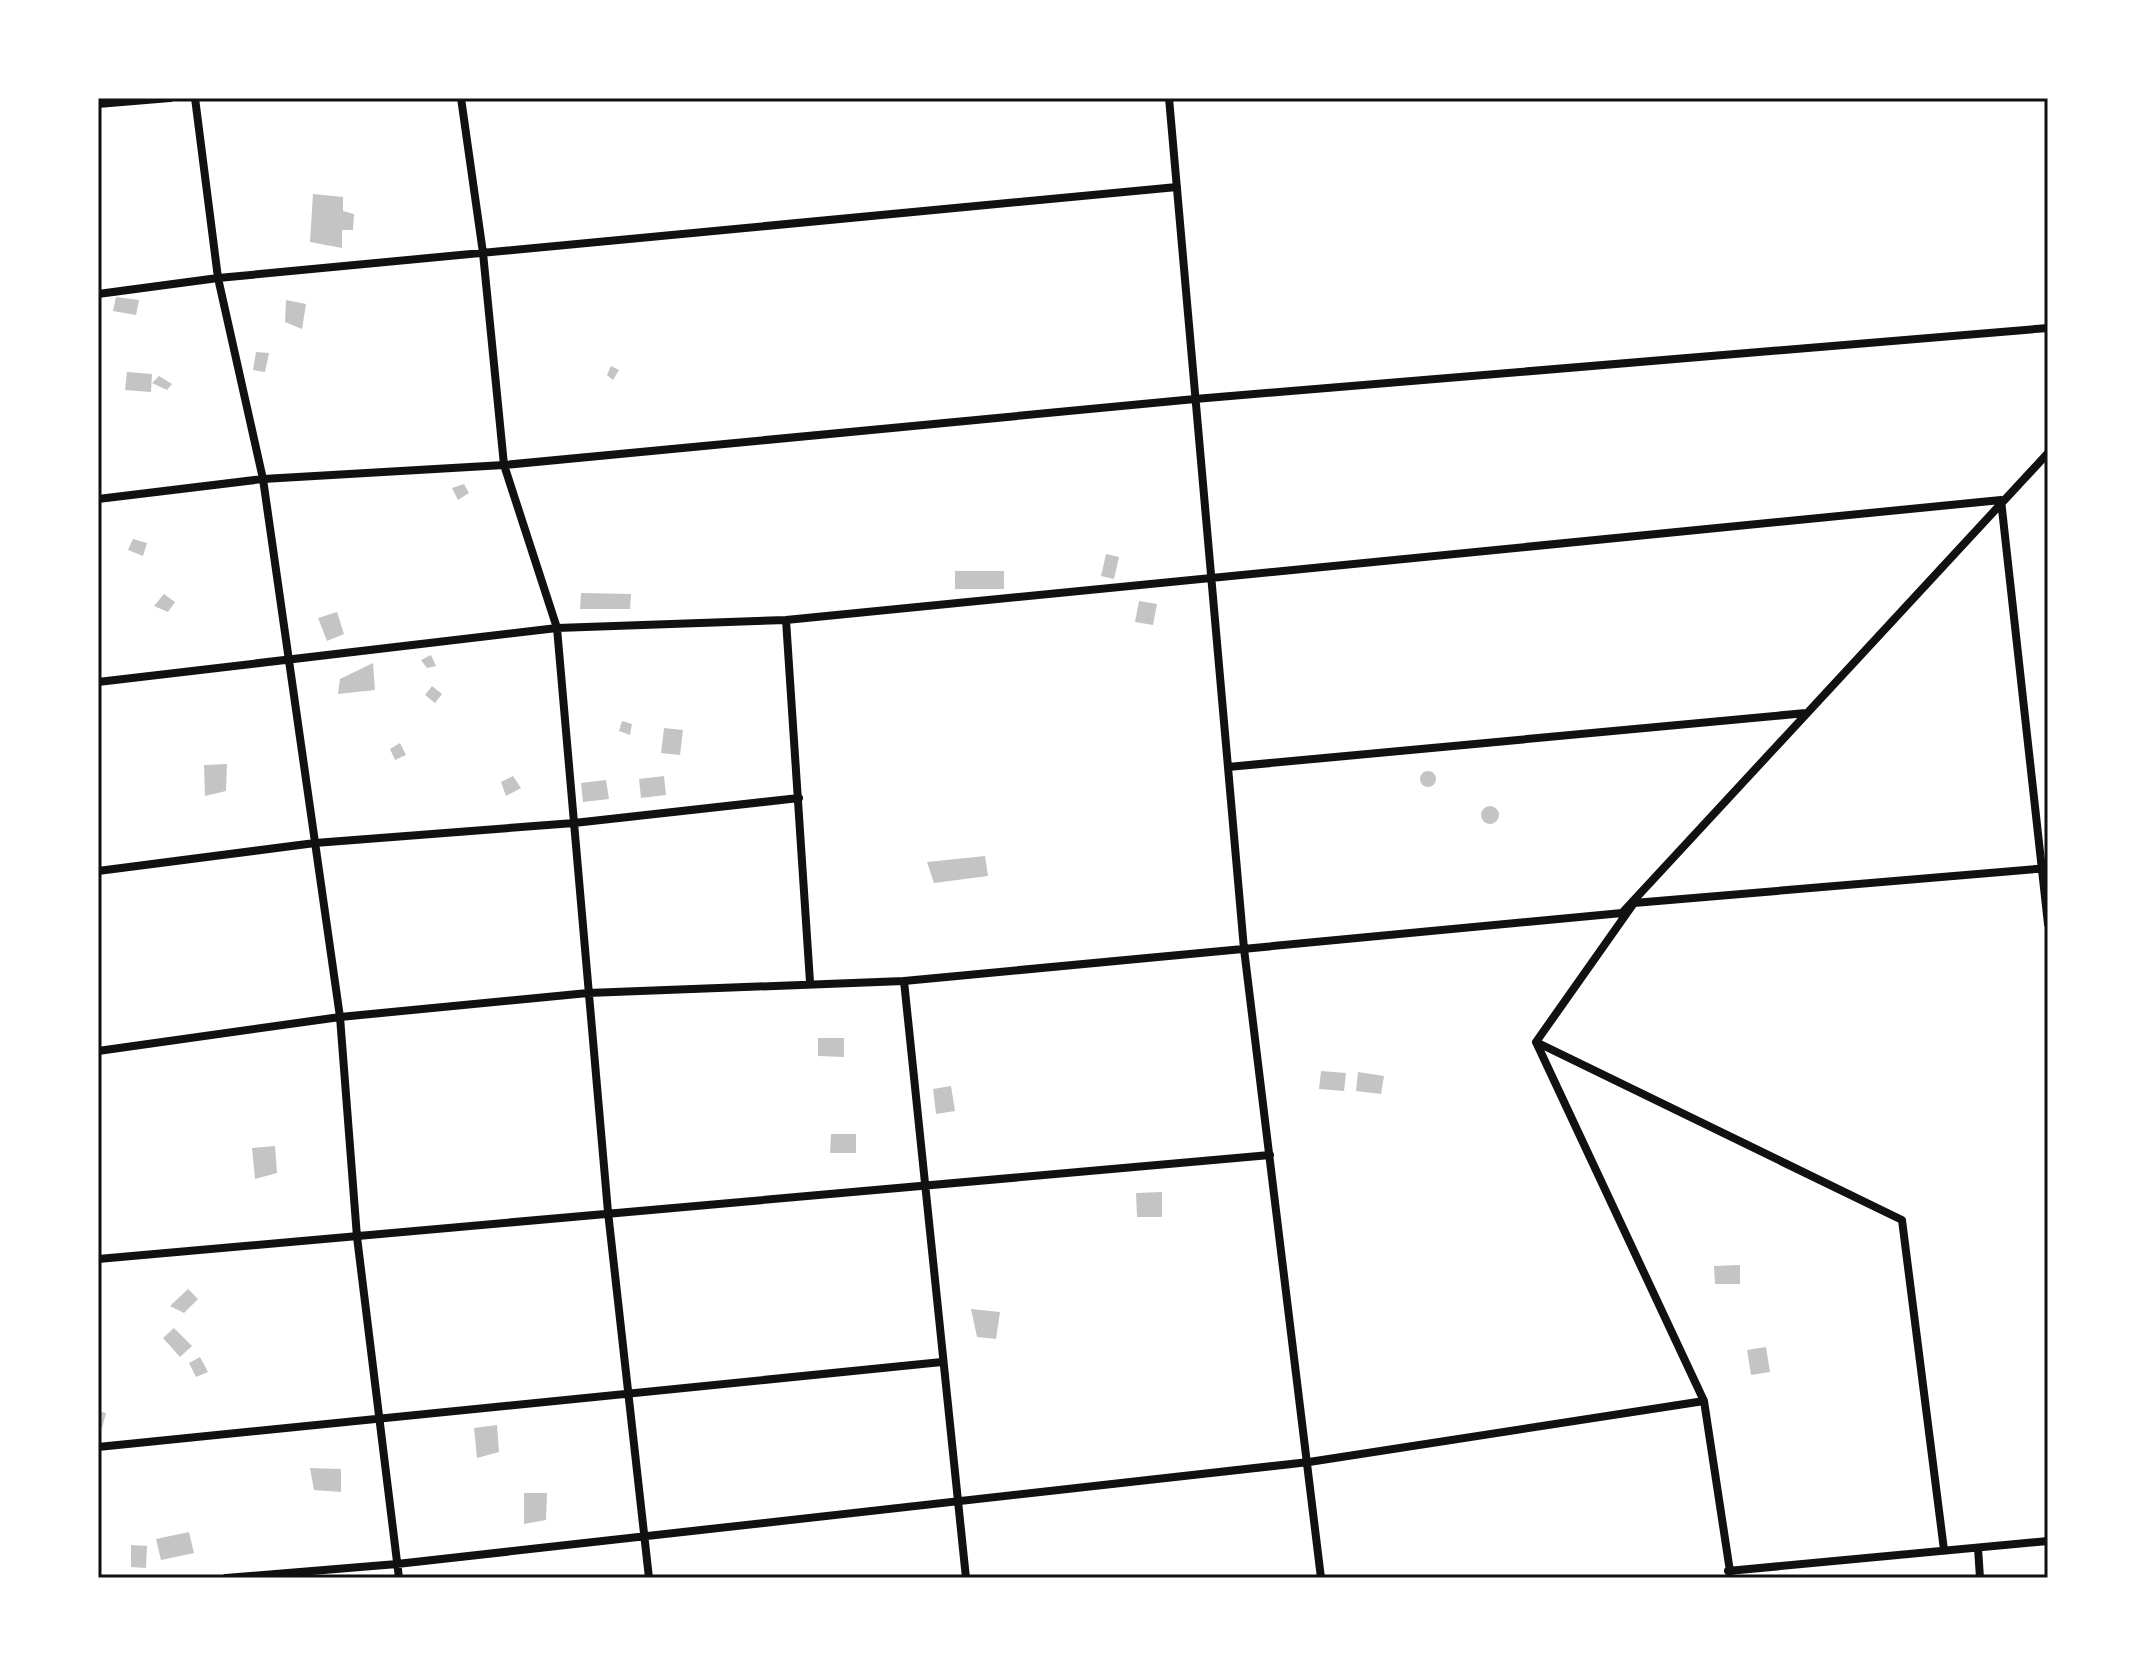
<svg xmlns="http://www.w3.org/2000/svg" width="2146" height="1676" font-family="'Alegreya Sans',sans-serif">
	<rect width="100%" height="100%" fill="#fff"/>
	<!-- building -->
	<path fill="#c4c4c4" d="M313 194 343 197V211L354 214 353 230H342V248L310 242Z
		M116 297 139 300 136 315 113 311Z
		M286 300 306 304 302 329 285 322Z
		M256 352 269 353 265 372 253 370Z
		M611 366 619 370 613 380 607 375Z
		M127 372 152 374 151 392 125 390Z
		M159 376 172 384 167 390 152 383Z
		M464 484 469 493 458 500 452 488Z
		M133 539 147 543 143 556 128 550Z
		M1106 554 1119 557 1114 579 1101 576Z
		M955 571H1004V589H955Z
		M581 593 631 594 630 609H580Z
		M164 594 175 602 168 612 154 606Z
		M1139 601 1157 604 1153 625 1135 622Z
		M337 612 344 634 327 641 318 618Z
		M431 655 436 666 427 668 421 660Z
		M373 663 375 690 338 694 340 679Z
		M432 686 442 694 435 703 425 695Z
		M622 721 632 724 630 735 619 731Z
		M664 728 683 730 680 755 661 753Z
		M400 743 406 755 395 760 390 749Z
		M227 764 226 791 205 796 204 765Z
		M1420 779a8 8 0 1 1 16 0a8 8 0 1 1-16 0Z
		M513 776 521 788 506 796 501 782Z
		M664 776 666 795 641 798 639 779Z
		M606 780 609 799 583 802 581 783Z
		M1481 815a9 9 0 1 1 18 0a9 9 0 1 1-18 0Z
		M985 856 988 876 934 883 927 862Z
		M818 1038H844V1057L818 1056Z
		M1321 1071 1346 1073 1344 1091 1319 1089Z
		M1358 1072 1384 1076 1381 1094 1356 1091Z
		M951 1086 955 1111 936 1114 933 1089Z
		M831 1134H856V1153H830Z
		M275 1146 277 1173 255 1179 252 1148Z
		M1162 1192V1217H1137L1136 1193Z
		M1740 1265V1284H1715L1714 1266Z
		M188 1289 198 1299 184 1313 170 1306Z
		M971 1309 1000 1312 996 1339 977 1337Z
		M174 1328 192 1346 180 1357 163 1338Z
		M1766 1347 1770 1372 1751 1375 1747 1350Z
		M200 1357 208 1372 196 1377 189 1363Z
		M98 1411 106 1413 102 1428 98 1427Z
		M497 1425 499 1452 477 1458 474 1428Z
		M310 1468 341 1469V1492L314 1490Z
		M524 1493H547L546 1520 524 1524Z
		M189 1532 194 1553 161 1560 156 1539Z
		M131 1545 147 1546 146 1568 131 1567Z"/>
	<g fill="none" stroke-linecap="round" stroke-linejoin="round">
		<!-- minor -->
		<path stroke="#111" stroke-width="8" d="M195 98 218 278 263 479 340 1017 357 1237 399 1578
			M461 98 483 253 504 465 557 628 608 1212 649 1578
			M1169 98 1244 949 1321 1578
			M98 104 170 98
			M98 294 218 278 1177 187
			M98 499 263 479 504 465 1195 399 2048 328
			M786 620 810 982
			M98 682 557 628 786 620 2001 500 2048 924
			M1228 767 1806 713
			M98 871 315 843 574 823 799 798
			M904 981 966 1578
			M1536 1042 1902 1220 1944 1550
			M98 1051 340 1017 588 993 904 981 1622 913 2048 453
			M98 1259 1270 1155
			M98 1447 942 1362
			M1978 1548 1980 1578
			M1728 1571 2048 1541
			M226 1578 397 1564 1309 1462 1704 1401
			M1731 1578 1704 1401 1536 1042 1634 903 2048 868"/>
	</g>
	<!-- border -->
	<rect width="2146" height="1676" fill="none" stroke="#ffffff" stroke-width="200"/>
	<rect x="100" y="100" width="1946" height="1476" fill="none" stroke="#111" stroke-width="3"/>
</svg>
